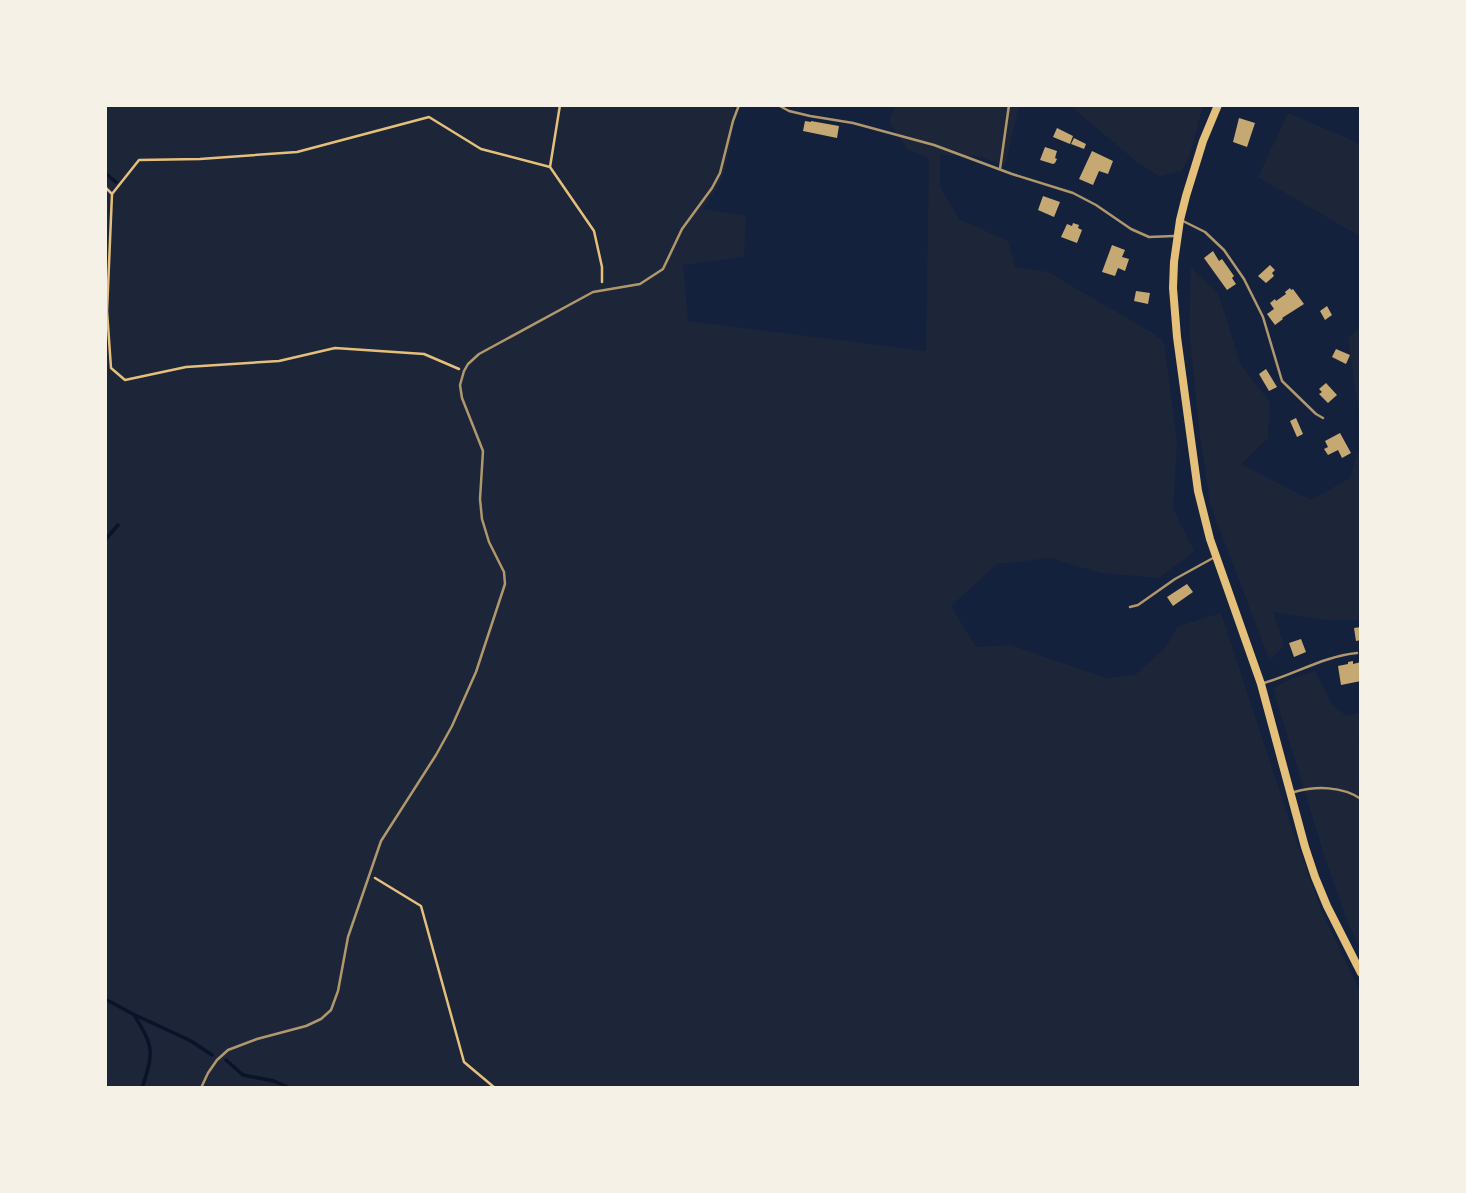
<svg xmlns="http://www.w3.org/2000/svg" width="1466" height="1193" font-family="Inter,sans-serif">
	<rect width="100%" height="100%" fill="#14213d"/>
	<!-- green -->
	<path fill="#1d2539" d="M105 105H734C734 129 729 165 718 186 714 194 708 201 703 209L746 216 744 257 683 265 688 321 926 351 929 158 907 149 889 121 896 105H1019L1005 166 978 156 940 155V187L959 219 1008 241 1015 267 1048 272 1151 332 1164 342 1177 443 1173 509 1194 551 1159 578 1101 573 1051 558 997 564 951 606 976 647 1010 645 1106 678 1135 675 1166 647 1177 627 1221 613 1293 832 1322 912 1361 994V1088H105Z
		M1069 105H1203L1191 151 1182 171 1159 176 1137 162Z
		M1288 113 1354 141 1361 146V237L1258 177Z
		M1191 268 1219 295 1240 364 1270 402 1268 438 1241 464 1311 500 1350 478 1361 441V620H1326L1273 612 1284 645 1270 661 1210 504 1199 428 1189 330Z
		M1361 327V429L1348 338Z
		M1315 671 1331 703 1346 716 1361 712V741H1358L1361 748V949L1348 923 1326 861 1273 688 1296 677Z"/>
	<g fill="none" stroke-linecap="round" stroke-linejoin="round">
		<!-- stream -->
		<path stroke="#0b132b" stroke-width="3.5" d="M105 173 116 182
			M105 540 118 525
			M105 999 133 1014 191 1041 212 1055
			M134 1015C154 1047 154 1052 142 1088
			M226 1060 243 1075 274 1081 290 1088"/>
	</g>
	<!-- building -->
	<path fill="#c6a872" d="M1239 118 1255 123 1247 147 1233 142Z
		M805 121 811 122V121L839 126 837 138 803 131Z
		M1057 128 1073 136 1070 144 1053 137Z
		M1074 138 1086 144 1084 149 1071 144Z
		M1045 147 1057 151 1055 158 1057 159 1055 163 1053 164 1040 160Z
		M1092 151 1113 161 1108 174 1099 171 1093 185 1079 179Z
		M1043 196 1060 202 1054 217 1038 210Z
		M1073 223 1079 225 1078 228 1082 230 1077 243 1061 237 1067 224 1072 226Z
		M1112 245 1125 250 1122 257 1129 259 1125 271 1118 268 1115 276 1102 272Z
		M1213 251 1219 261 1222 259 1234 276 1232 278 1236 284 1227 290 1204 258Z
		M1270 265 1275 270 1272 273 1274 276 1266 283 1258 276Z
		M1290 288 1291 290 1293 289 1304 304 1282 318 1283 319 1275 325 1267 314 1274 309 1270 303 1275 299 1276 301 1286 294 1285 292Z
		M1136 291 1150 293 1148 304 1134 301Z
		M1327 306 1332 315 1325 320 1320 311Z
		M1336 349 1350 355 1346 364 1332 357Z
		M1266 369 1277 387 1269 391 1259 374Z
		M1326 383 1337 395 1328 403 1319 394 1322 392 1319 389Z
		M1296 418 1303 434 1297 437 1290 421Z
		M1340 433 1351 453 1342 458 1338 450 1328 455 1324 449 1328 447 1325 441Z
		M1187 584 1193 592 1173 606 1167 597Z
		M1361 627V640L1356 641 1354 628Z
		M1301 639 1306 652 1294 657 1289 643Z
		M1353 661V664L1361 662V681L1341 685 1338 666 1348 664V662Z"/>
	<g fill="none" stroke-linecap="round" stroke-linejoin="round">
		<!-- path -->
		<path stroke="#e5c07b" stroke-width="2.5" d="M550 167 560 105
			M105 187 112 194 139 160 200 159 297 152 429 117 481 149 550 167 594 231 602 267V282
			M112 194 107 311 111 368 125 380 186 367 279 361 335 348 424 354 459 369
			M375 878 421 906 464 1062 495 1088"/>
		<!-- service -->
		<path stroke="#b1986c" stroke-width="2.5" d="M778 105 789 111 810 116 853 123 934 145 1012 174 1073 193 1096 205 1131 229 1149 237 1174 236
			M1000 169 1009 105
			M1183 221 1205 232 1224 250 1244 279 1263 317 1282 381 1316 414 1323 418
			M1130 607 1138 605 1175 579 1213 558
			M1264 683C1295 674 1325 656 1357 653
			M1294 792C1316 786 1342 786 1361 799
			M201 1088 208 1073 217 1060 228 1050 257 1039 306 1026 321 1019 331 1010 338 991 348 937 381 841 436 755 452 726 476 672 505 584 504 572 489 542 482 519 480 499 483 451 462 398 460 385 464 371 468 364 479 354 593 292 640 284 663 269 682 229 712 188 720 173 733 121 739 105"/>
		<!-- secondary -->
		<path stroke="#e5c07b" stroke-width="8" d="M1218 105 1203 141 1186 196 1180 220 1174 262 1173 288 1177 337 1198 491 1210 539 1261 684 1305 847 1315 877 1327 906 1361 973"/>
	</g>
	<!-- border -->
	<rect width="1466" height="1193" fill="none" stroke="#f6f1e7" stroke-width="214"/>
</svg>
